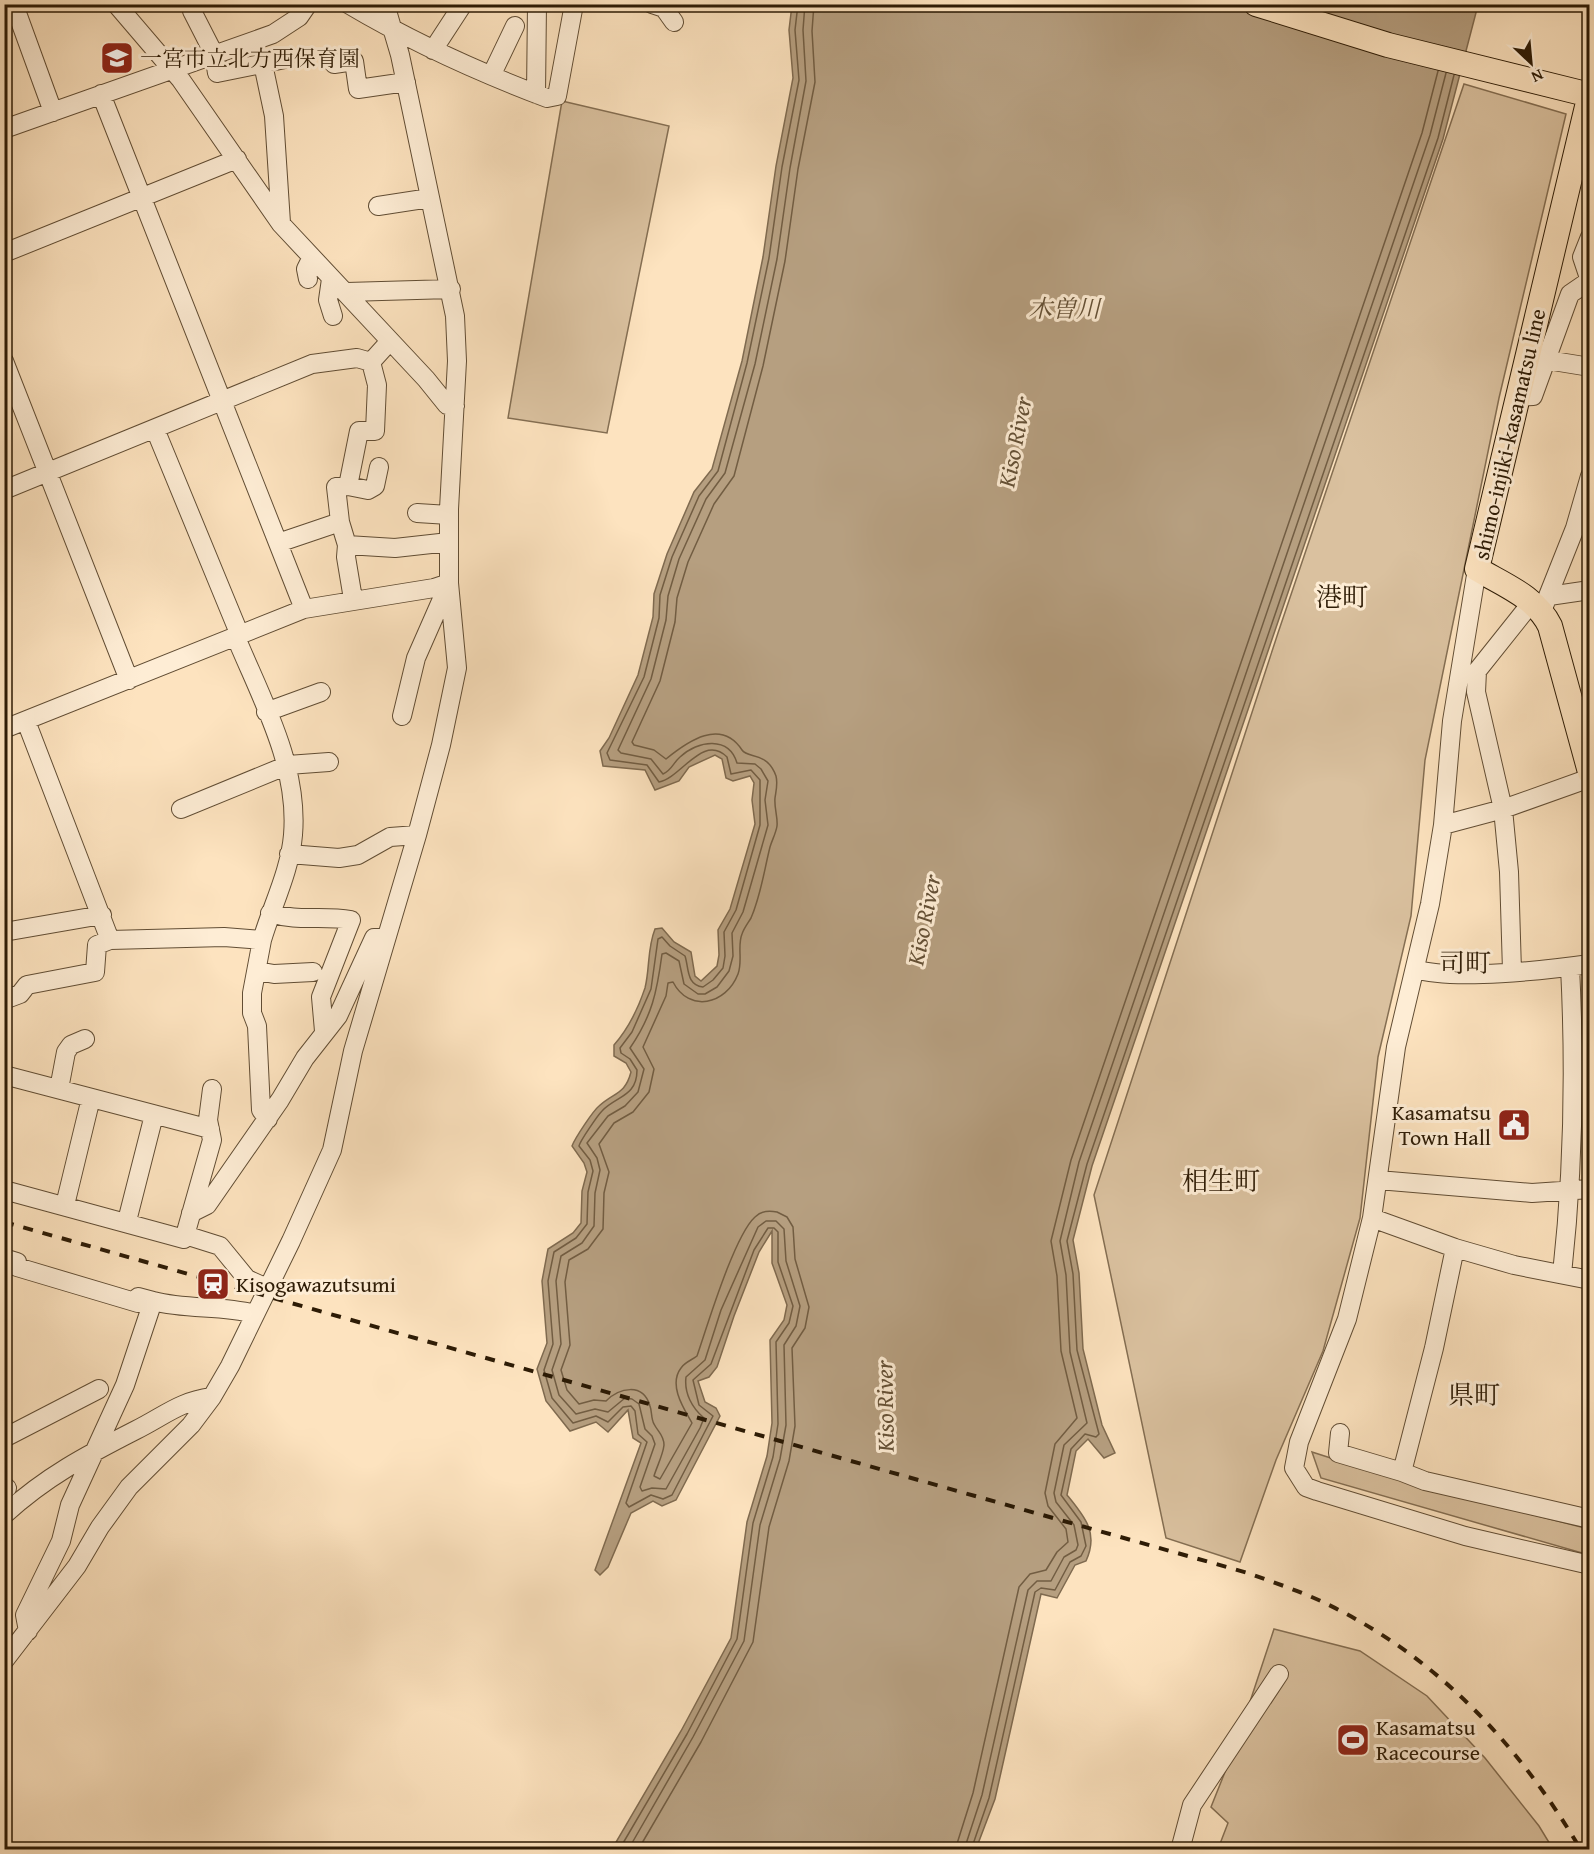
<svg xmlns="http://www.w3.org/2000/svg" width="1594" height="1854" font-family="'Gentium Book Plus','Noto Serif JP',serif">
	<rect width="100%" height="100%" fill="#fde3bf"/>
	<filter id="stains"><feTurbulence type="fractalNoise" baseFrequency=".00333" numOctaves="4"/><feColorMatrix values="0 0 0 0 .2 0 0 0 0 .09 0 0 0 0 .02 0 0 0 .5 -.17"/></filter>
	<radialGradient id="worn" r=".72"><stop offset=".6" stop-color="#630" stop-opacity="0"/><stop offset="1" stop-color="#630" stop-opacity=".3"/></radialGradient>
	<!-- green -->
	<path fill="#dac19f" stroke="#846e52" stroke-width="1.5" d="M1464 84 1566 114 1499 398 1425 760 1411 916 1378 1057 1360 1218 1323 1351 1276 1460 1240 1562 1166 1538 1094 1195 1278 633Z
		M562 101 669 126 607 433 508 418Z
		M1312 1452 1415 1485 1589 1529V1555L1321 1478Z
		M1274 1629 1360 1651 1427 1696 1485 1758 1539 1826 1553 1849H1218L1228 1823 1211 1807 1235 1747Z"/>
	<!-- water -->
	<path fill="#b69f80" stroke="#7f6a4f" stroke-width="1.5" d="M792 5H1478L1443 139 1092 1166 1073 1240 1079 1273 1083 1349 1102 1425 1115 1453 1104 1458 1088 1439 1076 1451 1067 1495C1085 1517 1099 1533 1086 1561L1075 1565 1057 1598 1041 1594 995 1799 976 1849H612L681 1731 731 1638 747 1522 767 1456 772 1423 770 1340 784 1320 787 1305 772 1263V1231L759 1252 734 1316 717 1367 709 1377 698 1381 705 1402 716 1408 720 1416 676 1500 662 1506 653 1501 631 1513 608 1567 600 1575 595 1570 641 1443 633 1438 628 1410 608 1432 596 1422 570 1431 546 1401 537 1369 547 1343 542 1281 548 1249 573 1233 581 1223 582 1191 587 1172 584 1163 572 1146C575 1138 593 1111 599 1106 614 1092 625 1095 631 1072L626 1063 614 1056V1045C628 1029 638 1009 645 988 650 968 647 949 655 929L662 928 674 942 691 952 695 976 701 981 717 966 719 955 718 930 730 909 755 824 752 800 754 783 750 776 733 781 726 778 722 759 715 755 689 767 679 781 655 790 645 770 603 766 600 751 609 738 638 675 653 617 654 594 667 554 694 492 712 469 742 361 763 257 776 166 793 78 789 30Z"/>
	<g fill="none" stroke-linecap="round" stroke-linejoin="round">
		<!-- shore -->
		<path stroke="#725d42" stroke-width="1.5" d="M619 1850 687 1734 737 1639 753 1523 773 1457 778 1424 776 1342 789 1323 793 1306 778 1262V1232L774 1228H768L754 1250 711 1364 693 1380 699 1405 713 1416 672 1495 663 1499 651 1495 629 1507 626 1503 647 1442 638 1434 635 1411 631 1406 623 1407 608 1422 596 1416 573 1423 552 1398 544 1370 553 1344 548 1281 554 1252 576 1238 587 1224 588 1192 593 1171 590 1160 579 1146C580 1141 598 1115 602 1111 616 1096 637 1097 637 1070L630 1059 621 1053 620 1048 632 1032 651 989 658 939 662 937 670 946 685 956C689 968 686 985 703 987L713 980 723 968 725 956 724 932 736 910 760 825V780L751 770 731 774 727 757C703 733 681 778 659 782L647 765 610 760 607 753 644 677 659 618 660 595 672 557 699 496 718 471 747 363 769 258 782 167 799 80 795 30 798 4
			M628 1850 693 1737 744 1641 760 1525 780 1459 786 1425 784 1345 796 1326 800 1306 786 1261 784 1229 776 1221H766L758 1227 721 1310 705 1360 686 1377C684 1393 692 1408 704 1418L700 1428 666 1489 652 1488 642 1491 640 1487 655 1444 652 1436 645 1429 639 1404 632 1399 625 1398 608 1412 595 1409 576 1414 559 1395 552 1370 561 1344 556 1281 561 1256 582 1243 594 1226 595 1193 600 1170 597 1158 587 1143 608 1116 625 1106 638 1092 644 1069 630 1048C652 1016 657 992 662 954L666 953 679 961 684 984 698 994H705L717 987 729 971 733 956 732 933 743 912 768 825 765 800 768 781 761 769 755 764 737 763C729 736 698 740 680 757 673 763 672 770 663 774L651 759 621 753 618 750 651 679 666 620 668 596 679 559 706 499 725 473 755 364 777 259 790 168 806 81 803 30 805 4
			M638 1850 701 1742 753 1642 769 1527 789 1461 795 1426 792 1348 805 1328 809 1307 795 1259 793 1227 787 1217 777 1212C768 1210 761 1211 755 1217 734 1236 707 1327 697 1356 692 1360 685 1362 681 1368 668 1385 684 1409 692 1423L660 1479 654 1476C657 1466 663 1455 664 1445 664 1435 658 1432 654 1424 651 1419 652 1411 650 1406 643 1382 619 1388 606 1401L594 1400 579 1404 567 1390 561 1370 570 1345 565 1282 569 1260 588 1249 603 1229 604 1193 609 1172 599 1144 614 1123 633 1112 649 1092 654 1069 643 1047 666 996 668 983 673 982C689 1013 726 1005 738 974 743 961 737 946 742 934 744 928 748 923 751 918 761 895 764 871 770 847 772 840 776 833 777 826 778 817 774 808 775 798 776 791 778 784 776 776 767 751 748 759 742 750 721 718 688 741 666 759L654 750 634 745 632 742 660 681 675 622 677 598 688 562 714 504 734 476 763 366 785 261 798 169 815 82 812 31 814 4
			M955 1850 973 1793 1019 1587 1030 1574 1046 1570 1057 1552 1068 1542 1066 1529 1048 1506 1045 1493 1055 1444 1077 1418 1061 1351 1057 1276 1051 1241 1071 1160 1422 133 1438 71
			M964 1850 982 1795 1028 1590 1037 1581H1051L1064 1557 1076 1550 1078 1545 1074 1525 1056 1502 1054 1493 1064 1445 1087 1423 1070 1352 1066 1275 1060 1241 1079 1162 1430 135 1446 73
			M971 1850 989 1798 1035 1592 1041 1588 1055 1590 1070 1562 1081 1556 1086 1546 1081 1522 1061 1495 1071 1449 1085 1434 1096 1437 1099 1434 1077 1350 1073 1274 1067 1241 1087 1164 1438 138 1454 75"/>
		<defs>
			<path id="minor" d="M116 4 181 80 281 224 426 379 447 405 455 406
				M194 4 192 11 214 54 217 73 285 59
				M348 4C412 42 478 72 547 98L557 96 574 4
				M652 4 664 8 674 22
				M17 13 53 112
				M433 50 463 4
				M263 64 274 116 281 223
				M334 64 354 61 358 89 406 82
				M492 74 515 26
				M101 94 304 609
				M536 94 537 4
				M4 129 273 34 299 17 308 4
				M378 206 430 198
				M1590 237 1582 257 1590 281
				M4 253 237 159
				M308 279 306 269 311 259
				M331 279 328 300 333 316
				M347 292 451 289
				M1547 360 1590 367
				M4 361 129 680
				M1518 397 1533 396 1570 294 1589 281
				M155 429 239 633
				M348 486 359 431H375L377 385 371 362 390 341
				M4 490 312 364 357 358 371 362
				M417 513 449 515
				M278 543 340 522
				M347 545 395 548 449 542
				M1477 569 1452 721 1443 825 1430 904 1396 1047 1372 1218 1347 1319 1299 1442 1294 1468 1306 1487 1317 1491 1465 1536 1590 1565
				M1549 596 1590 590
				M353 599 346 557 347 545 340 522 336 487 348 486 368 490 375 486 379 467
				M1542 611 1575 528 1590 476
				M266 712 321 692
				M402 716 416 658 449 583
				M26 721 110 940 224 937 262 940C272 906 290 871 293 835 299 765 261 698 235 635
				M4 729 304 609 434 588 449 583
				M181 809 288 765 329 762
				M1443 825 1503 809 1590 778
				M289 854 339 858 358 855 390 837 417 835
				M270 913C298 922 322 915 351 920L321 997 324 1031
				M4 932 102 915
				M262 940 252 993V1013L257 1026 261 1110 268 1119
				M1415 969C1454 981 1547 970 1590 964
				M257 971 274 974 313 972
				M1512 971 1509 872 1503 809 1476 692 1477 671 1532 602
				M4 1000 20 994 27 985 95 972 97 945 110 940
				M4 1075 210 1129
				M59 1089 66 1052 71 1045 85 1039
				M1378 1180 1532 1193 1590 1189
				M4 1190 184 1239 212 1140 208 1120 212 1089
				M65 1205 91 1098
				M191 1213 207 1205 280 1100 305 1058 338 1016 374 938H386
				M1372 1218 1455 1248 1514 1265 1590 1280
				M127 1221 154 1115
				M185 1235 220 1246 247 1279 267 1288
				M4 1258 17 1262V1267L138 1303V1297L153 1301 125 1385 70 1505 61 1541 25 1615 28 1631
				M1562 1274C1573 1175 1575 1066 1570 967
				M153 1301C187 1310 221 1305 255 1314
				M1340 1433 1338 1453 1402 1472 1434 1348 1455 1248
				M4 1438 99 1389
				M1402 1472 1425 1481 1590 1519
				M4 1486 7 1488
				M4 1515C45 1477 87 1455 136 1430 166 1415 178 1402 212 1397
				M4 1661 77 1566 100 1527 129 1487 191 1425 212 1397 230 1366 291 1241 332 1150 353 1051 417 835 441 745 457 668 449 583V509L457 361 455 316 400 55 385 4
				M1180 1850 1192 1805 1279 1674"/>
			<path id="major" d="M1256 4 1388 45 1590 95
				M1590 94 1477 569C1504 585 1536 597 1550 626L1590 772"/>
		</defs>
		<!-- minor casing -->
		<use href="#minor" stroke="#614d34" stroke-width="20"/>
		<!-- major casing -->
		<use href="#major" stroke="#2d1b05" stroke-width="26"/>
		<!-- minor -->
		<use href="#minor" stroke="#feedd5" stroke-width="18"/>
		<!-- major -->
		<use href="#major" stroke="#fde3bf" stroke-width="24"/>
		<!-- rail -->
		<path stroke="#2d1b05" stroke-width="4" stroke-dasharray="10 10" stroke-linecap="butt" d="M4 1222 1248 1573C1275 1583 1303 1592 1329 1605 1439 1659 1519 1745 1581 1850"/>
	</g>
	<!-- icons -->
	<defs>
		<symbol id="school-square" viewBox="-11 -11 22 22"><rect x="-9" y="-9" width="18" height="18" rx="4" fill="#8f2418" stroke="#feedd5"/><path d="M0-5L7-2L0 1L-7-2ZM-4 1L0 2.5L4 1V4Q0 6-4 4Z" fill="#fff"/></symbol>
		<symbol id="civic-square" viewBox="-11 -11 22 22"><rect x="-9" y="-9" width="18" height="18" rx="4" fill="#8f2418" stroke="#feedd5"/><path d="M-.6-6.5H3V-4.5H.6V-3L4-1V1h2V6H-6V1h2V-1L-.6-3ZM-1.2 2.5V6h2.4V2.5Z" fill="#fff"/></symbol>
		<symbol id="station-square" viewBox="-11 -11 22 22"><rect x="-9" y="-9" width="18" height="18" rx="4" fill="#8f2418" stroke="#feedd5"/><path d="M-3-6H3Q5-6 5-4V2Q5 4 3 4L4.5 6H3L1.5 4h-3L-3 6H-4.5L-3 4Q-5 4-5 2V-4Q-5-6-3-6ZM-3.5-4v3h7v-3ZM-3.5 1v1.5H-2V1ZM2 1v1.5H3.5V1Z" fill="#fff"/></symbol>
		<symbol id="stadium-square" viewBox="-11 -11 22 22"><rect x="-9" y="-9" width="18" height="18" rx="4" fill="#8f2418" stroke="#feedd5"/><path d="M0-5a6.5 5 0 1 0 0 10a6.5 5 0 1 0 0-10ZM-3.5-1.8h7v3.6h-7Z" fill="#fff"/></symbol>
	</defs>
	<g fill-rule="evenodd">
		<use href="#school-square" x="98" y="39" width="38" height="38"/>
		<use href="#civic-square" x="1495" y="1106" width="38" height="38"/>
		<use href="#station-square" x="194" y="1265" width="38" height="38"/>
		<use href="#stadium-square" x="1334" y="1721" width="38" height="38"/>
	</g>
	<g text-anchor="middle" stroke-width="6" stroke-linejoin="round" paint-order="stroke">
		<!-- poi labels -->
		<g font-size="22" fill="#2d1b05" stroke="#feedd5" text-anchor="start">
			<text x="140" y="66">一宮市立北方西保育園</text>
			<text x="1491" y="1120" text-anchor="end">Kasamatsu<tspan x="1491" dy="25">Town Hall</tspan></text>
			<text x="236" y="1292">Kisogawazutsumi</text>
			<text x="1376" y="1735">Kasamatsu<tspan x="1376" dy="25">Racecourse</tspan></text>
		</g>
		<!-- street labels -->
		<g font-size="22" fill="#2d1b05" stroke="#feedd5">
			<text transform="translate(1509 434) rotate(-77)" y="8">shimo-injiki-kasamatsu line</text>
		</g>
		<!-- water labels -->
		<g font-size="24" font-style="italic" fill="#645036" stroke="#feedd5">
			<text x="1064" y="317">木曽川</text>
			<text transform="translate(1015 442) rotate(-79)" y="8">Kiso River</text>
			<text transform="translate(924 920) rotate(-79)" y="8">Kiso River</text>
			<text transform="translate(885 1406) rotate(-91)" y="8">Kiso River</text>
		</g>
		<!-- quarter labels -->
		<g font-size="26" fill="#2d1b05" stroke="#feedd5">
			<text x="1342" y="606">港町</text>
			<text x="1465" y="972">司町</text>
			<text x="1221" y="1190">相生町</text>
			<text x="1474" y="1404">県町</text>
		</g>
	</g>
	<!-- margin -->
	<rect width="1594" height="1854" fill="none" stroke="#fde3bf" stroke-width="24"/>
	<rect x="6" y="6" width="1582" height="1842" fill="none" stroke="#2d1b05" stroke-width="3"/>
	<rect x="12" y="12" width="1570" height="1830" fill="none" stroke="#2d1b05" stroke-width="1.5"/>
	<!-- north arrow -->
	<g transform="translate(1531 63) rotate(154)" stroke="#feedd5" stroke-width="4.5" paint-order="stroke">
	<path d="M0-4.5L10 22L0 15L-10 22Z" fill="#2d1b05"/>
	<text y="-9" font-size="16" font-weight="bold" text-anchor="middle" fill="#2d1b05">N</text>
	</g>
	<rect width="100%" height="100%" filter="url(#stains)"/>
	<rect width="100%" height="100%" fill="url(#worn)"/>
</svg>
